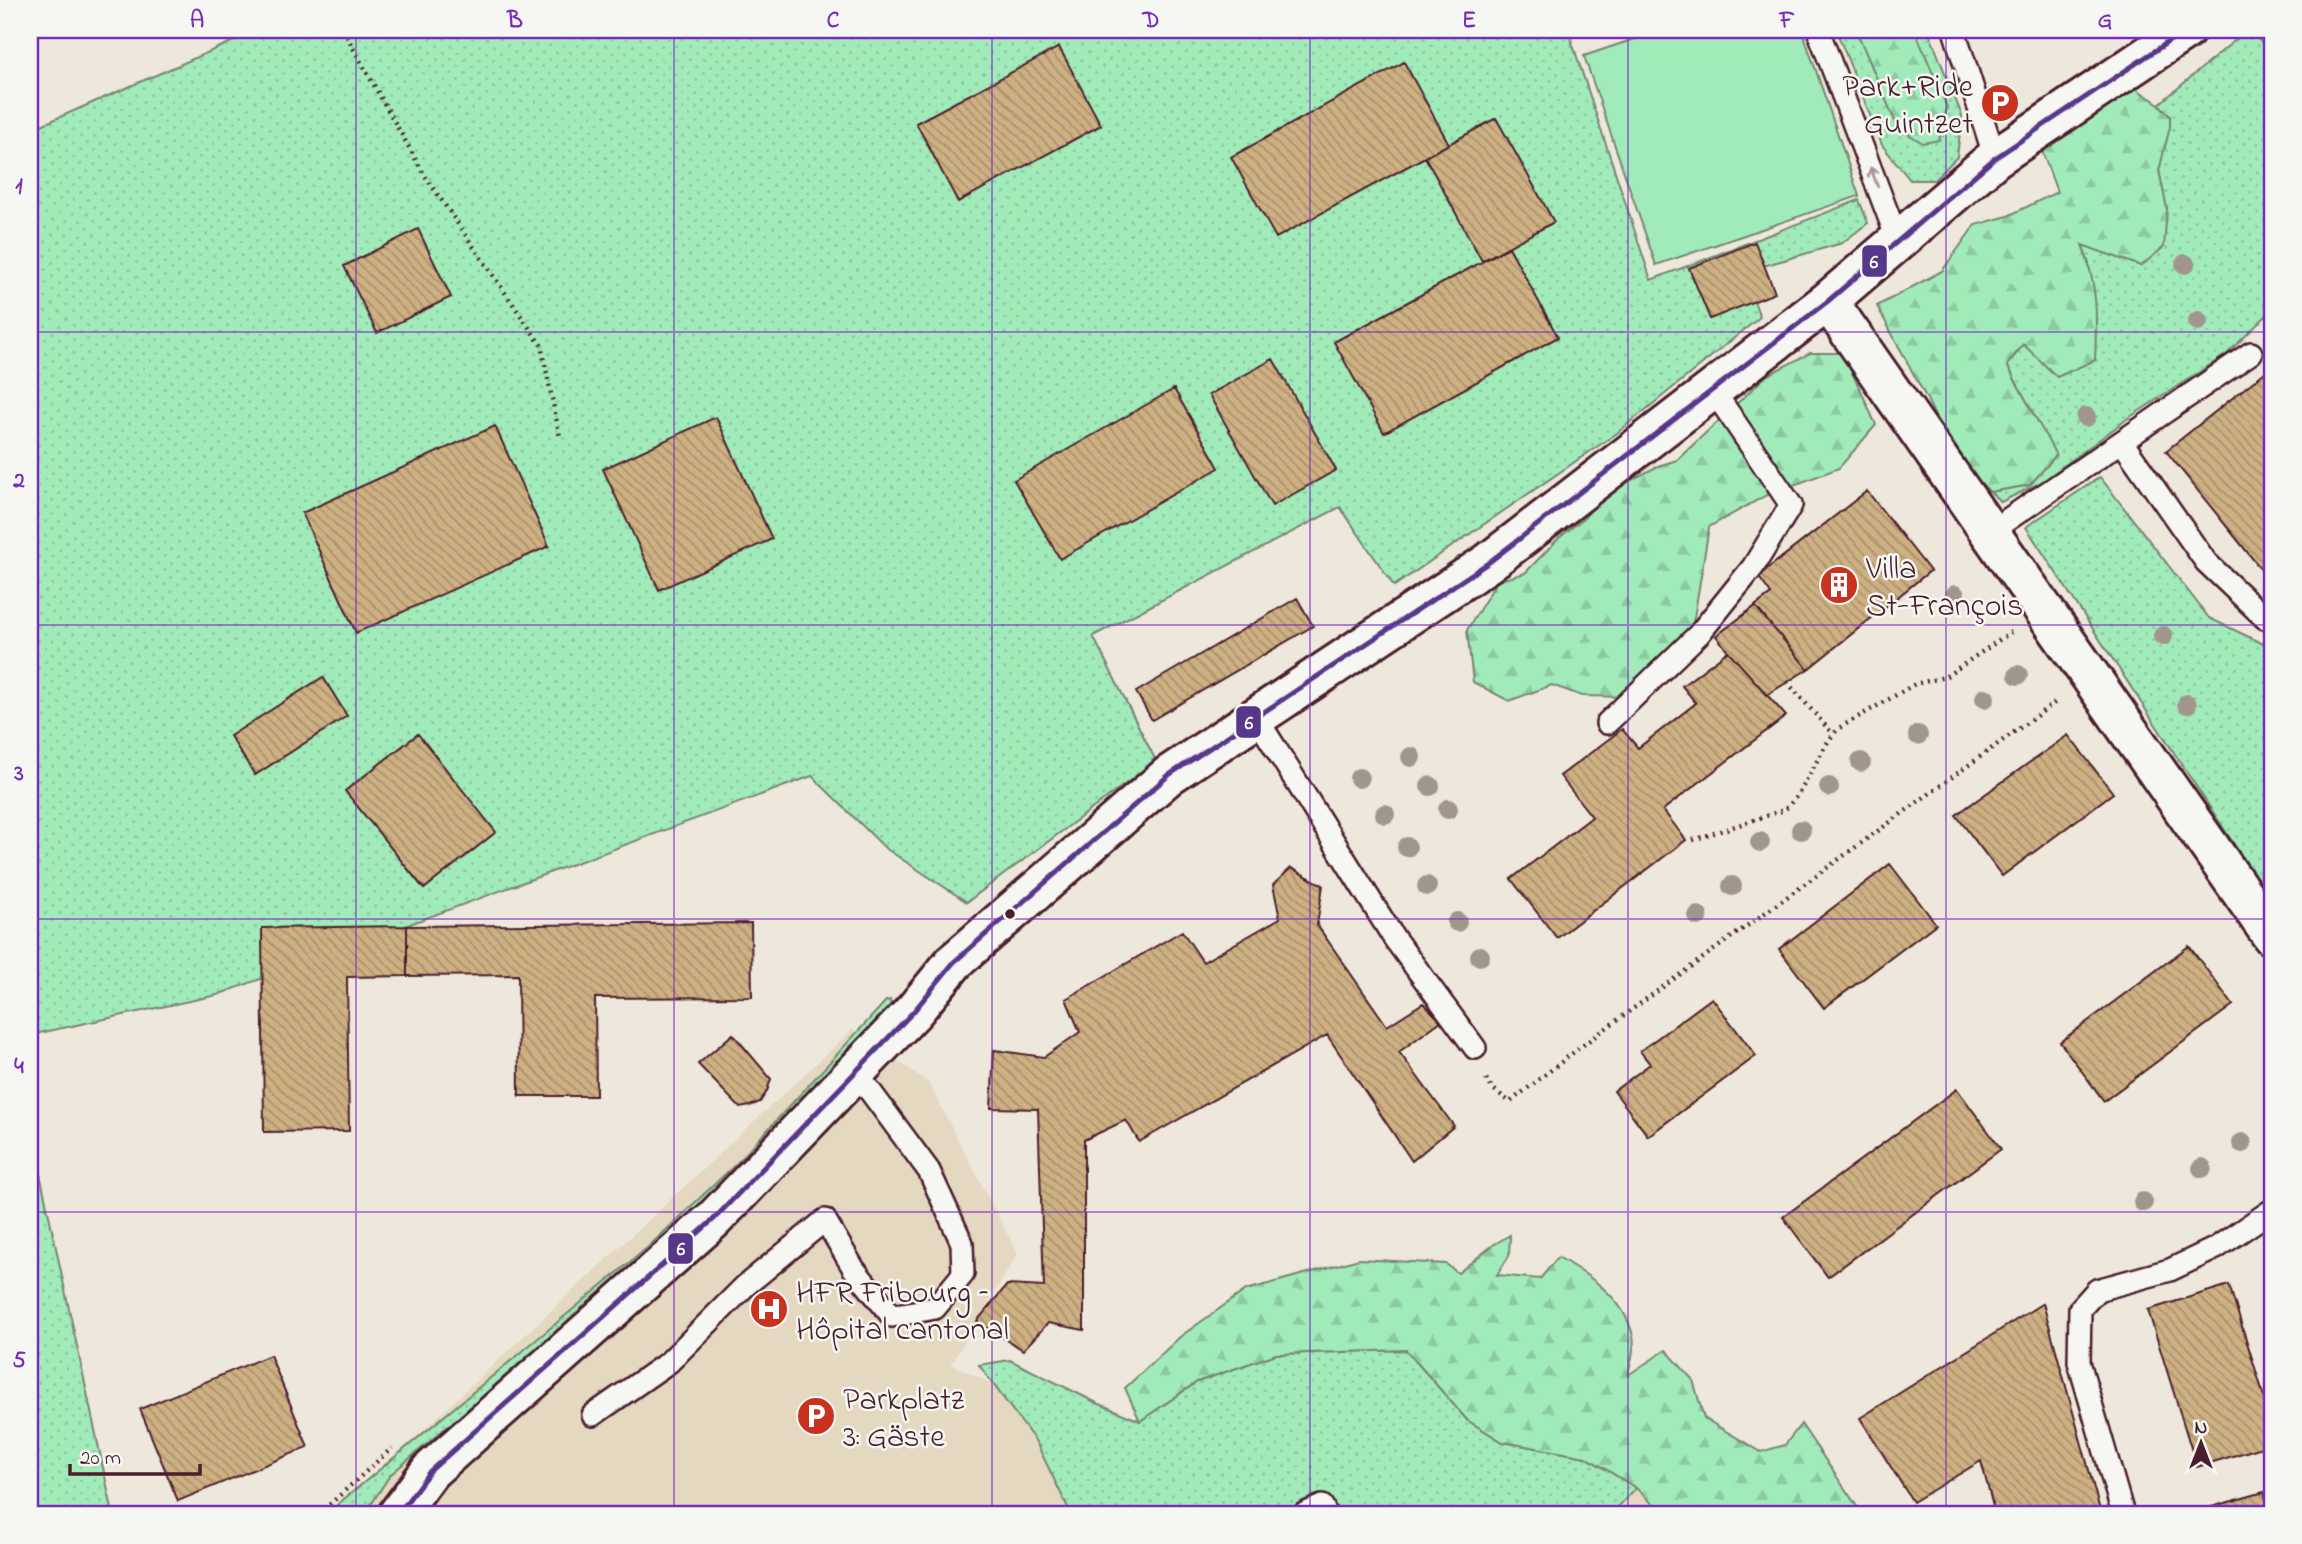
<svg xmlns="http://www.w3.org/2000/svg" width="2302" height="1544" font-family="'Indie Flower',sans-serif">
	<defs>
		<pattern id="green-dots" width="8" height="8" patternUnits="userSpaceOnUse" patternTransform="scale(1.75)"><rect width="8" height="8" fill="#a1ebba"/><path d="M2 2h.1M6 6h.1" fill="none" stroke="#8cc9a0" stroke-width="1.8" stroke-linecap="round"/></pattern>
		<pattern id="forest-firs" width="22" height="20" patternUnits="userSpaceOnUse" patternTransform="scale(1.75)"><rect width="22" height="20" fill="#a1ebba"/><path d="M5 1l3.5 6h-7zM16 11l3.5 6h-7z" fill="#8cc9a0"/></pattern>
		<pattern id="building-back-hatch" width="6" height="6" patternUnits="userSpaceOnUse" patternTransform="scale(1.75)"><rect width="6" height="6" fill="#ceb183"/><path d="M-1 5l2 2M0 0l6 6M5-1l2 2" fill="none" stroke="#a98f6b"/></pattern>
	</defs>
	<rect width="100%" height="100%" fill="#eee8dc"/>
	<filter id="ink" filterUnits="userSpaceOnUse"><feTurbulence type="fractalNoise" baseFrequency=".0143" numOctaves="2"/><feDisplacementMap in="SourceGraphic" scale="14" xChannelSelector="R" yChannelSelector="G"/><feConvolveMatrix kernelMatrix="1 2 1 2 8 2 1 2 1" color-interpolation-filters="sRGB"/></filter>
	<g filter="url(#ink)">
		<!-- built -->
		<path fill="#e4d8c1" d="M853 1029 928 1082 1018 1254 951 1364 1120 1447 1659 1468 1709 1514H338L341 1507Z"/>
		<!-- green -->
		<path fill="url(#green-dots)" stroke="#768572" stroke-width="2" d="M259 30H1568L1651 280 1859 200 1868 223 1842 243 1743 272 1760 317 1617 433 1394 586 1340 507 1093 636 1156 761 967 902 885 848 812 776 217 995 30 1035V130Z
			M1836 30H1928L1962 116 1957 157 1934 180H1910L1882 145Z
			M2247 30 2272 51V306L2267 315 2227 354 2127 419 2042 482 2001 502 1990 492 2030 485 2055 455 2007 365 2089 264 2082 244 2141 266 2167 209 2159 171 2170 117 2159 104Z
			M2100 477 2209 618 2272 648V902L2026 527Z
			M890 1000 891 1006 743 1166 607 1292 390 1475 365 1514H329L338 1504 647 1248 738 1162 886 1001Z
			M30 1127 113 1514H30Z
			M1406 1350 1467 1420 1503 1442 1586 1457 1636 1488 1611 1514H1071L1036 1442 979 1365 1010 1360 1095 1402 1140 1421 1197 1382 1276 1354Z"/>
		<!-- forest -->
		<path fill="url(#forest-firs)" stroke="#768572" stroke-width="2" d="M1856 30H1915L1947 107 1939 140 1923 143 1898 128Z
			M2123 80 2159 104 2170 116V127L2159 171 2167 209 2164 247 2141 266 2082 245C2098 286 2097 317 2095 360L2057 377 2023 344 2007 365 2056 455 2030 485 1990 492 1954 457 1927 399 1877 306 1942 271 1975 225 2008 216 2057 192 2034 129Z
			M1810 353H1842L1862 393 1876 425 1839 468 1765 496 1709 527 1693 624 1634 697 1582 696 1552 685 1509 701 1473 682 1467 630 1497 581 1525 573 1559 538 1585 517 1605 494 1658 466 1677 460 1766 376Z
			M1510 1235 1509 1256 1497 1275 1540 1279 1558 1257C1590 1276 1624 1297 1633 1336 1636 1347 1630 1363 1628 1375L1666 1350 1693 1380 1704 1418 1761 1452 1785 1445 1801 1424 1862 1514H1663L1636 1488 1586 1457 1503 1442 1467 1420 1406 1350 1276 1354 1197 1382 1140 1421 1125 1388 1181 1336 1246 1290 1359 1259 1446 1264 1458 1273 1493 1245Z"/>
		<!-- pitch -->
		<path fill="#a1ebba" stroke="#768572" stroke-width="2" d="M1661 30H1802L1859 196 1656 265 1584 56Z"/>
		<!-- building -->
		<path fill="url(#building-back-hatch)" stroke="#4a1f2b" stroke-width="2" d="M1059 47 1101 125 958 202 916 123Z
			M1404 62 1449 144 1276 238 1231 157Z
			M1496 118 1554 222 1482 261 1425 157Z
			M418 229 451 297 377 333 344 266Z
			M1755 242 1775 293 1710 319 1689 268Z
			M1509 247 1558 337 1384 433 1334 342Z
			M1273 359 1336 470 1272 506 1209 395Z
			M2270 368 2272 370V558L2260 568 2166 451Z
			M1174 389 1219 468 1060 559 1014 480Z
			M716 417 772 539 659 590 603 469Z
			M495 426 549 546 356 633 302 513Z
			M1867 491 1930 571 1808 669 1755 606 1771 594 1758 576Z
			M1867 491 1930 571 1808 669 1767 695 1786 716 1663 810 1686 840 1557 938 1511 879 1592 817 1560 776 1622 729 1638 748 1696 703 1682 686 1728 651 1716 636 1771 594 1758 576Z
			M1297 598 1313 626 1152 720 1136 692Z
			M1728 651 1786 716 1663 810 1686 840 1557 938 1511 879 1592 817 1560 776 1622 729 1638 748 1696 703 1682 686Z
			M323 677 347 716 255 775 230 736Z
			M418 734 496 832 424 889 345 791Z
			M2068 735 2113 793 2002 876 1956 815Z
			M1890 864 1936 924 1824 1008 1779 949Z
			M1291 868 1323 885 1317 925 1387 1026 1423 1003 1441 1021 1399 1052 1454 1126 1412 1161 1327 1035 1139 1142 1126 1120 1084 1140V1330L1048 1323 1023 1350 977 1321 1007 1285 1044 1287 1038 1109 991 1108 994 1050 1044 1057 1080 1032 1066 999 1182 931 1203 962 1280 918 1273 885Z
			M751 923 752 997 595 998 596 1096H519L518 975 407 976V926Z
			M407 926V976L347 977 349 1131 264 1132 262 928Z
			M2189 946 2233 1005 2104 1101 2060 1042Z
			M1712 998 1756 1056 1648 1136 1614 1091 1650 1064 1640 1051Z
			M733 1034 771 1079 767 1091 760 1102 750 1106 740 1108 698 1064Z
			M1957 1089 2001 1149 1828 1277 1783 1217Z
			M2229 1285 2272 1422V1444L2197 1467 2148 1310Z
			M2043 1303 2101 1514H1995L1981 1461 1913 1502 1860 1418Z
			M270 1355 308 1447 178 1501 140 1409Z
			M2264 1492 2271 1514H2187Z"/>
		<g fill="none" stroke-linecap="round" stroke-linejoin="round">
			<defs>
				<path id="service" d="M1818 30 1898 241
					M1954 30 1995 158
					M2122 442 2206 562 2265 618 2272 611
					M1991 531 2251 353
					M1256 717 1394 938 1475 1048
					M1607 723 1699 634 1753 567 1791 505 1713 390
					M593 1415 669 1362 745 1286 825 1220 854 1269 892 1316 935 1308 963 1274 962 1243 929 1171 856 1072
					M1304 1514 1322 1506 1326 1514
					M2123 1514 2079 1362 2080 1309 2097 1290 2170 1270 2216 1248 2272 1210"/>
				<path id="minor" d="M1828 301 2272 936
					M398 1514 430 1471 713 1220 914 1011 954 962 1169 775 1488 563 1828 301 1995 158 2186 30"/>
			</defs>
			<!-- service casing -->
			<use href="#service" stroke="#4a1f2b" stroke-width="26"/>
			<!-- minor casing -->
			<use href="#minor" stroke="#4a1f2b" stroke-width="44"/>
			<!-- path -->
			<path stroke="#4a1f2b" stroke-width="4.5" stroke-dasharray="2 5" stroke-linecap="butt" d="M343 30 425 176 541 345 560 437
				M1787 682 1833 734
				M1693 840 1784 810C1809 788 1816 752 1839 728L1915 684 1945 677 2011 632
				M1486 1079 1492 1088 1510 1102 1587 1042 2057 701
				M319 1514 392 1448"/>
			<!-- service -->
			<use href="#service" stroke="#f6f6f2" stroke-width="21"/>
			<!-- minor -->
			<use href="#minor" stroke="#f6f6f2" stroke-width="38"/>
			<defs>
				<path id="bus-1" d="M398 1514 430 1471 713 1220 914 1011 954 962 1169 775 1488 563 1828 301 1995 158 2186 30"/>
			</defs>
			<!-- bus-1 casing -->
			<use href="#bus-1" stroke="#f6f6f2" stroke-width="10"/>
			<!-- bus-1 -->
			<use href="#bus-1" stroke="#57378a" stroke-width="5"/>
		</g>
		<!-- trees -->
		<g fill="#a0968e">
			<circle cx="2185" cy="264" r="10"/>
			<circle cx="2198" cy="321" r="10"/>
			<circle cx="2086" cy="417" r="10"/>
			<circle cx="1955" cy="595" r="10"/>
			<circle cx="2163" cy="636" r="10"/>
			<circle cx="2018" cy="675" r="10"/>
			<circle cx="1985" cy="698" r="10"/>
			<circle cx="2187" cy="704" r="10"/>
			<circle cx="1918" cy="735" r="10"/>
			<circle cx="1411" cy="757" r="10"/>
			<circle cx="1861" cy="762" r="10"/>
			<circle cx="1359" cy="778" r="10"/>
			<circle cx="1430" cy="786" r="10"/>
			<circle cx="1829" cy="787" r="10"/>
			<circle cx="1448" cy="809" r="10"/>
			<circle cx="1385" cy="814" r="10"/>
			<circle cx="1801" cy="830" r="10"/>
			<circle cx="1760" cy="842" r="10"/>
			<circle cx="1407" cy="847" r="10"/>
			<circle cx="1427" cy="886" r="10"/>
			<circle cx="1732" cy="886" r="10"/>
			<circle cx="1698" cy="916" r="10"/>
			<circle cx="1457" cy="922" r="10"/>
			<circle cx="1480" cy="956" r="10"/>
			<circle cx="2242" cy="1143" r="10"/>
			<circle cx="2202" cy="1168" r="10"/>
			<circle cx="2143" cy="1202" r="10"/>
		</g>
		<!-- one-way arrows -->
		<defs><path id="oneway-shaft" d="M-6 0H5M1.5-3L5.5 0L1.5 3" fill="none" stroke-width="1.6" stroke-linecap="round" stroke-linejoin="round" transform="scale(1.75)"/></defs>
		<use stroke="#a99598" href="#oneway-shaft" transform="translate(1874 177) rotate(-111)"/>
	</g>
	<!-- grid -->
	<path fill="none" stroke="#7b2cbf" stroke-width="2" stroke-opacity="0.55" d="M356 30V1514M674 30V1514M992 30V1514M1310 30V1514M1628 30V1514M1946 30V1514M30 332H2272M30 625H2272M30 919H2272M30 1212H2272"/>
	<!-- icons -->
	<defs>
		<symbol id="parking-disc" viewBox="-11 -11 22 22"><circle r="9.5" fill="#c8321e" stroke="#f6f6f2"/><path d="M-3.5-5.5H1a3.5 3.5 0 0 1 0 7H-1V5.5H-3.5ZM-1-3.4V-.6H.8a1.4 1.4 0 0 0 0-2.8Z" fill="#fff"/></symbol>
		<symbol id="building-disc" viewBox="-11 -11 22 22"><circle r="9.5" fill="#c8321e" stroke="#f6f6f2"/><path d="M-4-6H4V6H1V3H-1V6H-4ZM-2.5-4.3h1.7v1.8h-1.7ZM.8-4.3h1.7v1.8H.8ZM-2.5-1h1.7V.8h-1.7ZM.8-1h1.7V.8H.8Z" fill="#fff"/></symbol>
		<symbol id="hospital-disc" viewBox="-11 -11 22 22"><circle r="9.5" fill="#c8321e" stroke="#f6f6f2"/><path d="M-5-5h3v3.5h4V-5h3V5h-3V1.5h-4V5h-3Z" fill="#fff"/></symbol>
	</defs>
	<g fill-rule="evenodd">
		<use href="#parking-disc" x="1978" y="81" width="44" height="44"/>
		<use href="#building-disc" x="1817" y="563" width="44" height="44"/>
		<use href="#hospital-disc" x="747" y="1287" width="44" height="44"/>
		<use href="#parking-disc" x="794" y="1394" width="44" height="44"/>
	</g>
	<!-- markers -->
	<circle fill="#4a1f2b" stroke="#f6f6f2" stroke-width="2.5" cx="1010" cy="914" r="6"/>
	<g text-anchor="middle" stroke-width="5" stroke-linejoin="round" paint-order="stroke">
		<!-- poi labels -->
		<g font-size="32" fill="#4a1f2b" stroke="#f6f6f2" text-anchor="start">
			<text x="1973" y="96" text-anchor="end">Park+Ride<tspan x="1973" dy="37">Guintzet</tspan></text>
			<text x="1866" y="578">Villa<tspan x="1866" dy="37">St-François</tspan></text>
			<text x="796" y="1302">HFR Fribourg –<tspan x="796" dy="37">Hôpital cantonal</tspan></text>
			<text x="843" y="1409">Parkplatz<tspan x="843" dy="37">3: Gäste</tspan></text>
		</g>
	</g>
	<g stroke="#f6f6f2" stroke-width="2.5">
		<rect x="1861" y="244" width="27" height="34" rx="7" fill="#57378a"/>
		<rect x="1235" y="705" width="27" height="34" rx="7" fill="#57378a"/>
		<rect x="667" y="1232" width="27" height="33" rx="7" fill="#57378a"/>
	</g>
	<g font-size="19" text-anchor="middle" font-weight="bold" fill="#fff">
		<text x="1874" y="268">6</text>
		<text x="1249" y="729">6</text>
		<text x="681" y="1255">6</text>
	</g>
	<!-- margin -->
	<rect width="2302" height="1544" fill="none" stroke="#f6f6f2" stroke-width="77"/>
	<!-- north arrow -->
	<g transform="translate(2201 1443)" stroke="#f6f6f2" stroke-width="5" paint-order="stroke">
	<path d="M0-5L12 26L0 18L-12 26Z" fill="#4a1f2b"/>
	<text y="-10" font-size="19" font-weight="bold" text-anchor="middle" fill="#4a1f2b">N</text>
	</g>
	<!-- scale -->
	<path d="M70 1464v10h130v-10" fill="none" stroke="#4a1f2b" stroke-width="3.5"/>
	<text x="80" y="1464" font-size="21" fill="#4a1f2b" stroke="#f6f6f2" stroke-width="5" paint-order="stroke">20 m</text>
	<rect x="38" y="38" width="2226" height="1468" fill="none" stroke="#7b2cbf" stroke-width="2.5"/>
	<g font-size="23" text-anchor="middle" font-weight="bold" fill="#7b2cbf">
		<text x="197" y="27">A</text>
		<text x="515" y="27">B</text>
		<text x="833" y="27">C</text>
		<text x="1151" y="27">D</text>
		<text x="1469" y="27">E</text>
		<text x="1787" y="27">F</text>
		<text x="2105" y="27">G</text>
		<text x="19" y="193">1</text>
		<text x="19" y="487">2</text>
		<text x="19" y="780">3</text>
		<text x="19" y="1073">4</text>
		<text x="19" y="1367">5</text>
	</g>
</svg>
